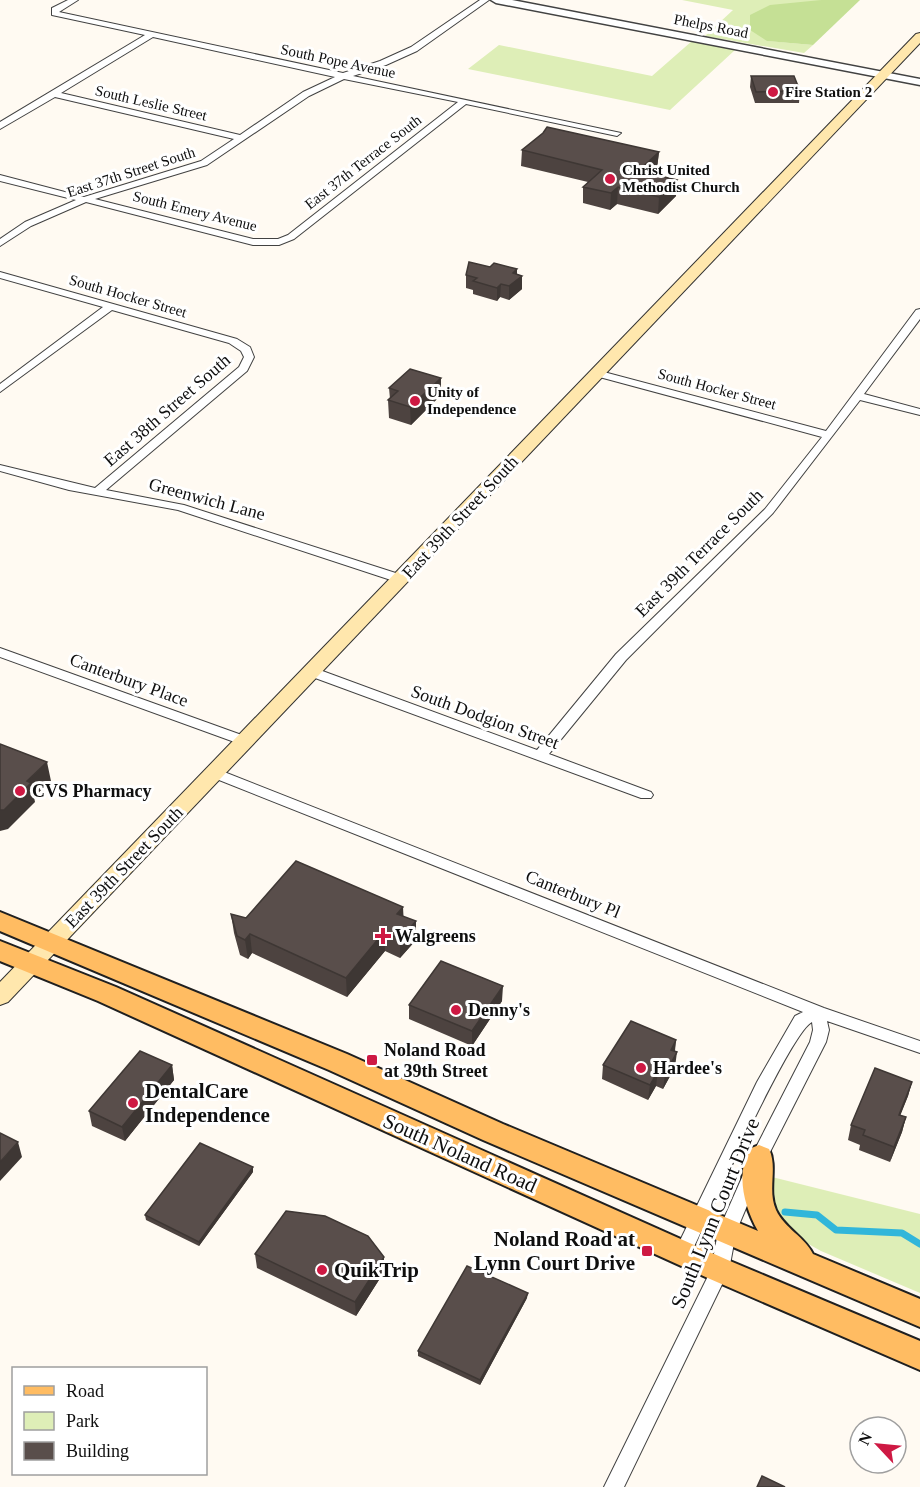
<svg xmlns="http://www.w3.org/2000/svg" width="920" height="1487" font-family="Georgia,serif">
	<rect width="100%" height="100%" fill="#fffaf2"/>
	<!-- green -->
	<path fill="#deeeb7" d="M682 0H821L768 41 813 45 804 53 705 36 733 10Z
		M692 41 735 50 670 110 468 69 499 45 652 76Z
		M768 1176 920 1214V1293L821 1251 803 1241 771 1208Z"/>
	<!-- forest -->
	<path fill="#c5e095" d="M821 0H860L813 45 767 41 750 30V15L770 5Z"/>
	<g fill="none" stroke-linecap="round" stroke-linejoin="round">
		<!-- stream -->
		<path stroke="#31b6da" stroke-width="7" d="M785 1212 817 1215 836 1230 902 1233 920 1244"/>
		<defs>
			<path id="minor" d="M68 0H78L59 12 343 73 380 61 411 47 480 0H489L417 51 386 65 353 76 621 133 617 136 466 104 294 239 279 245H253L86 202 31 226 0 246V239L25 222 76 200 0 181V175L84 197 201 161 234 139 55 97 0 129V122L145 35 52 15V8ZM153 37 335 77 303 92 240 135 61 93ZM344 79 458 102 288 235 278 239H253L95 199 207 165 309 96Z
				M0 272 237 339 250 347 254 357 247 371 106 490 184 505 405 576 407 579 405 582H397L178 510 69 490 0 471V465L95 488 239 367 244 357 241 351 229 343 112 310 0 392V384L103 307 0 278Z
				M920 309V319L864 394 920 409V415L860 400 773 513 626 660 549 754 651 792 653 795 651 798H641L307 675 306 672 307 669H317L537 750 616 654 765 509 822 437 592 375V371H600L826 431 916 310Z
				M0 648 250 738 252 741 245 746 240 744 0 657Z
				M214 768 824 1008 920 1041V1053L827 1021 829 1030 826 1042 767 1158 736 1232 729 1270 624 1487H604L711 1270 718 1232 751 1157 810 1042 813 1030 812 1022C790 1032 705 1224 689 1258L683 1261 677 1258 674 1253 757 1082 795 1016 803 1012 209 776 207 773Z"/>
			<path id="tertiary" d="M491 0H512L920 79V85L496 3Z"/>
			<path id="secondary" d="M920 33V43L8 1002 0 1005V982L916 34Z"/>
			<path id="primary" d="M0 912 347 1054 503 1124 758 1231C744 1206 736 1176 749 1149L759 1145 769 1149C778 1167 767 1190 776 1210 784 1228 805 1237 813 1254L920 1299V1327L483 1140 329 1070 0 931Z
				M0 941 116 987 730 1261 920 1341V1370L710 1279 98 1001 0 961Z"/>
		</defs>
		<!-- minor casing -->
		<use href="#minor" stroke="#424242" stroke-width="2"/>
		<!-- tertiary casing -->
		<use href="#tertiary" stroke="#424242" stroke-width="3"/>
		<!-- secondary casing -->
		<use href="#secondary" stroke="#313131" stroke-width="2"/>
		<!-- primary casing -->
		<use href="#primary" stroke="#202020" stroke-width="4"/>
		<!-- minor -->
		<use href="#minor" fill="#fff" fill-rule="evenodd"/>
		<!-- tertiary -->
		<use href="#tertiary" fill="#fff" fill-rule="evenodd"/>
		<!-- secondary -->
		<use href="#secondary" fill="#ffe7ad" fill-rule="evenodd"/>
		<!-- primary -->
		<use href="#primary" fill="#ffbc62" fill-rule="evenodd"/>
	</g>
	<!-- wall -->
	<path fill="#4d4340" d="M751 76 800 91 799 103H755L750 87Z
		M543 133 659 152 657 168 651 174 676 196 658 214 617 204 610 210 583 203V187L588 182 521 166 522 150Z
		M517 274 522 276V289L509 300 500 297 497 301 473 294V290L466 288V275Z
		M389 388 441 395 411 425 389 418 388 400 390 399Z
		M231 914 246 918 403 916 416 940 400 958 385 951 347 997 252 953 248 959 240 955 234 933Z
		M502 1001 472 1046 409 1019V1005Z
		M676 1040 675 1051V1067L663 1089 656 1086 648 1100 602 1079 603 1065Z
		M172 1065 174 1080 125 1141 92 1126 89 1111Z
		M912 1082 908 1096 900 1115 906 1117 902 1132 890 1162 859 1150 860 1145 848 1140 851 1125Z
		M253 1172 199 1246 146 1220 145 1215Z
		M255 1254 384 1257V1272L356 1316 257 1268Z
		M527 1298 480 1385 418 1356V1351Z"/>
	<!-- shaded-wall -->
	<path fill="#3e3734" d="M659 152 657 168 637 187 638 171Z
		M677 180 676 196 658 214 659 197Z
		M618 187 617 204 610 210 611 193Z
		M517 269V280L522 276V289L509 300V286L513 273Z
		M501 284 500 297 497 301V288Z
		M441 378V395L411 425 410 407Z
		M47 762 51 781 34 797 35 802 8 829 0 831V810L27 781Z
		M403 907 404 926 397 914Z
		M416 921V940L400 958V939Z
		M384 932 385 951 347 997 346 978Z
		M250 934 252 953 248 959 245 940Z
		M503 986 502 1001 472 1046V1031Z
		M676 1040 674 1055 671 1050Z
		M677 1052 675 1067 663 1089 665 1074Z
		M172 1065 174 1080 125 1141 122 1127Z
		M658 1071 656 1086 648 1100 650 1085Z
		M912 1082 908 1096 895 1129 899 1115Z
		M906 1117 902 1132 890 1162 894 1147Z
		M18 1142 22 1157 0 1181V1162Z
		M253 1167V1172L199 1246V1242Z
		M384 1257V1272L356 1316 355 1302Z
		M528 1293 527 1298 480 1385V1380Z"/>
	<!-- building -->
	<path fill="#594e4b" stroke="#3e3734" stroke-width="1.5" d="M751 76H794L800 91 756 92Z
		M547 127 659 152 638 171 677 180 659 197 618 187 611 193 583 187 602 170 522 150 543 133Z
		M469 262 490 267 494 263 517 269 513 273 522 276 509 286 501 284 497 288 473 281 477 278 466 275Z
		M410 369 441 378 410 407 388 400 398 391 389 388Z
		M0 744 47 762 27 781 31 783 4 810H0Z
		M296 861 403 907 397 914 416 921 400 939 384 932 346 978 250 934 245 940 237 936 231 914 246 918Z
		M441 961 503 986 472 1031 409 1005Z
		M631 1021 676 1040 671 1050 677 1052 665 1074 658 1071 650 1085 603 1065Z
		M140 1051 172 1065 122 1127 89 1111Z
		M875 1068 912 1082 899 1115 906 1117 894 1147 863 1135 865 1130 851 1125Z
		M0 1133 18 1142 0 1162Z
		M200 1143 253 1167 199 1242 145 1215Z
		M286 1211 325 1216 368 1236 384 1257 355 1302 255 1254Z
		M467 1266 528 1293 480 1380 418 1351Z
		M762 1476 785 1487H757Z"/>
	<!-- markers -->
	<g fill="#ce1943" stroke="#fff" stroke-width="2">
		<circle cx="773" cy="92" r="6"/>
		<circle cx="610" cy="179" r="6"/>
		<circle cx="415" cy="401" r="6"/>
		<circle cx="20" cy="791" r="6"/>
		<path d="M380 927h6v6h6v6h-6v6h-6v-6h-6v-6h6z"/>
		<circle cx="456" cy="1010" r="6"/>
		<rect x="366" y="1054" width="12" height="12" rx="3"/>
		<circle cx="641" cy="1068" r="6"/>
		<circle cx="133" cy="1103" r="6"/>
		<rect x="641" y="1245" width="12" height="12" rx="3"/>
		<circle cx="322" cy="1270" r="6"/>
	</g>
	<g text-anchor="middle" stroke-width="6" stroke-linejoin="round" paint-order="stroke">
		<!-- far-street labels -->
		<g font-size="15" fill="#0f0f0f" stroke="#fff">
			<text transform="translate(711 26) rotate(11)" y="5">Phelps Road</text>
			<text transform="translate(338 61) rotate(12)" y="5">South Pope Avenue</text>
			<text transform="translate(151 103) rotate(13)" y="5">South Leslie Street</text>
			<text transform="translate(363 162) rotate(-38)" y="5">East 37th Terrace South</text>
			<text transform="translate(131 172) rotate(-18)" y="5">East 37th Street South</text>
			<text transform="translate(195 211) rotate(14)" y="5">South Emery Avenue</text>
			<text transform="translate(128 296) rotate(16)" y="5">South Hocker Street</text>
			<text transform="translate(717 389) rotate(15)" y="5">South Hocker Street</text>
		</g>
		<!-- far-poi labels -->
		<g font-size="15" font-weight="bold" fill="#0f0f0f" stroke="#fff" text-anchor="start">
			<text x="785" y="97">Fire Station 2</text>
			<text x="622" y="175">Christ United<tspan x="622" dy="17">Methodist Church</tspan></text>
			<text x="427" y="397">Unity of<tspan x="427" dy="17">Independence</tspan></text>
		</g>
		<!-- street labels -->
		<g font-size="18" fill="#0f0f0f" stroke="#fff">
			<text transform="translate(167 410) rotate(-41)" y="6">East 38th Street South</text>
			<text transform="translate(207 499) rotate(15)" y="6">Greenwich Lane</text>
			<text transform="translate(460 517) rotate(-47)" y="6">East 39th Street South</text>
			<text transform="translate(699 553) rotate(-45)" y="6">East 39th Terrace South</text>
			<text transform="translate(129 680) rotate(20)" y="6">Canterbury Place</text>
			<text transform="translate(485 717) rotate(20)" y="6">South Dodgion Street</text>
			<text transform="translate(124 867) rotate(-46)" y="6">East 39th Street South</text>
			<text transform="translate(573 894) rotate(22)" y="6">Canterbury Pl</text>
		</g>
		<!-- poi labels -->
		<g font-size="18" font-weight="bold" fill="#0f0f0f" stroke="#fff" text-anchor="start">
			<text x="32" y="797">CVS Pharmacy</text>
			<text x="395" y="942">Walgreens</text>
			<text x="468" y="1016">Denny's</text>
			<text x="384" y="1056">Noland Road<tspan x="384" dy="21">at 39th Street</tspan></text>
			<text x="653" y="1074">Hardee's</text>
		</g>
		<!-- near-poi labels -->
		<g font-size="21" font-weight="bold" fill="#0f0f0f" stroke="#fff" text-anchor="start">
			<text x="145" y="1098">DentalCare<tspan x="145" dy="24">Independence</tspan></text>
			<text x="635" y="1246" text-anchor="end">Noland Road at<tspan x="635" dy="24">Lynn Court Drive</tspan></text>
			<text x="334" y="1277">QuikTrip</text>
		</g>
		<!-- near-street labels -->
		<g font-size="21" fill="#0f0f0f" stroke="#fff">
			<text transform="translate(460 1153) rotate(24)" y="7">South Noland Road</text>
			<text transform="translate(715 1213) rotate(-68)" y="7">South Lynn Court Drive</text>
		</g>
	</g>
	<!-- legend -->
	<rect x="12" y="1367" width="195" height="108" fill="#ffffff" stroke="#9f9f9f" stroke-width="1.5"/>
	<rect x="24" y="1386" width="30" height="9" fill="#ffbc62" stroke="#9f9f9f" stroke-width="1.5"/>
	<text x="66" y="1397" font-size="18" fill="#0f0f0f">Road</text>
	<rect x="24" y="1412" width="30" height="18" fill="#deeeb7" stroke="#9f9f9f" stroke-width="1.5"/>
	<text x="66" y="1427" font-size="18" fill="#0f0f0f">Park</text>
	<rect x="24" y="1442" width="30" height="18" fill="#594e4b" stroke="#9f9f9f" stroke-width="1.5"/>
	<text x="66" y="1457" font-size="18" fill="#0f0f0f">Building</text>
	<!-- north arrow -->
	<g transform="translate(878 1445) rotate(296)"><circle r="28" fill="#ffffff" stroke="#9f9f9f" stroke-width="1.5"/>
	<path d="M0-4.5L10 22L0 15L-10 22Z" fill="#ce1943"/>
	<text y="-9" font-size="16" font-weight="bold" text-anchor="middle" fill="#0f0f0f">N</text>
	</g>
</svg>
